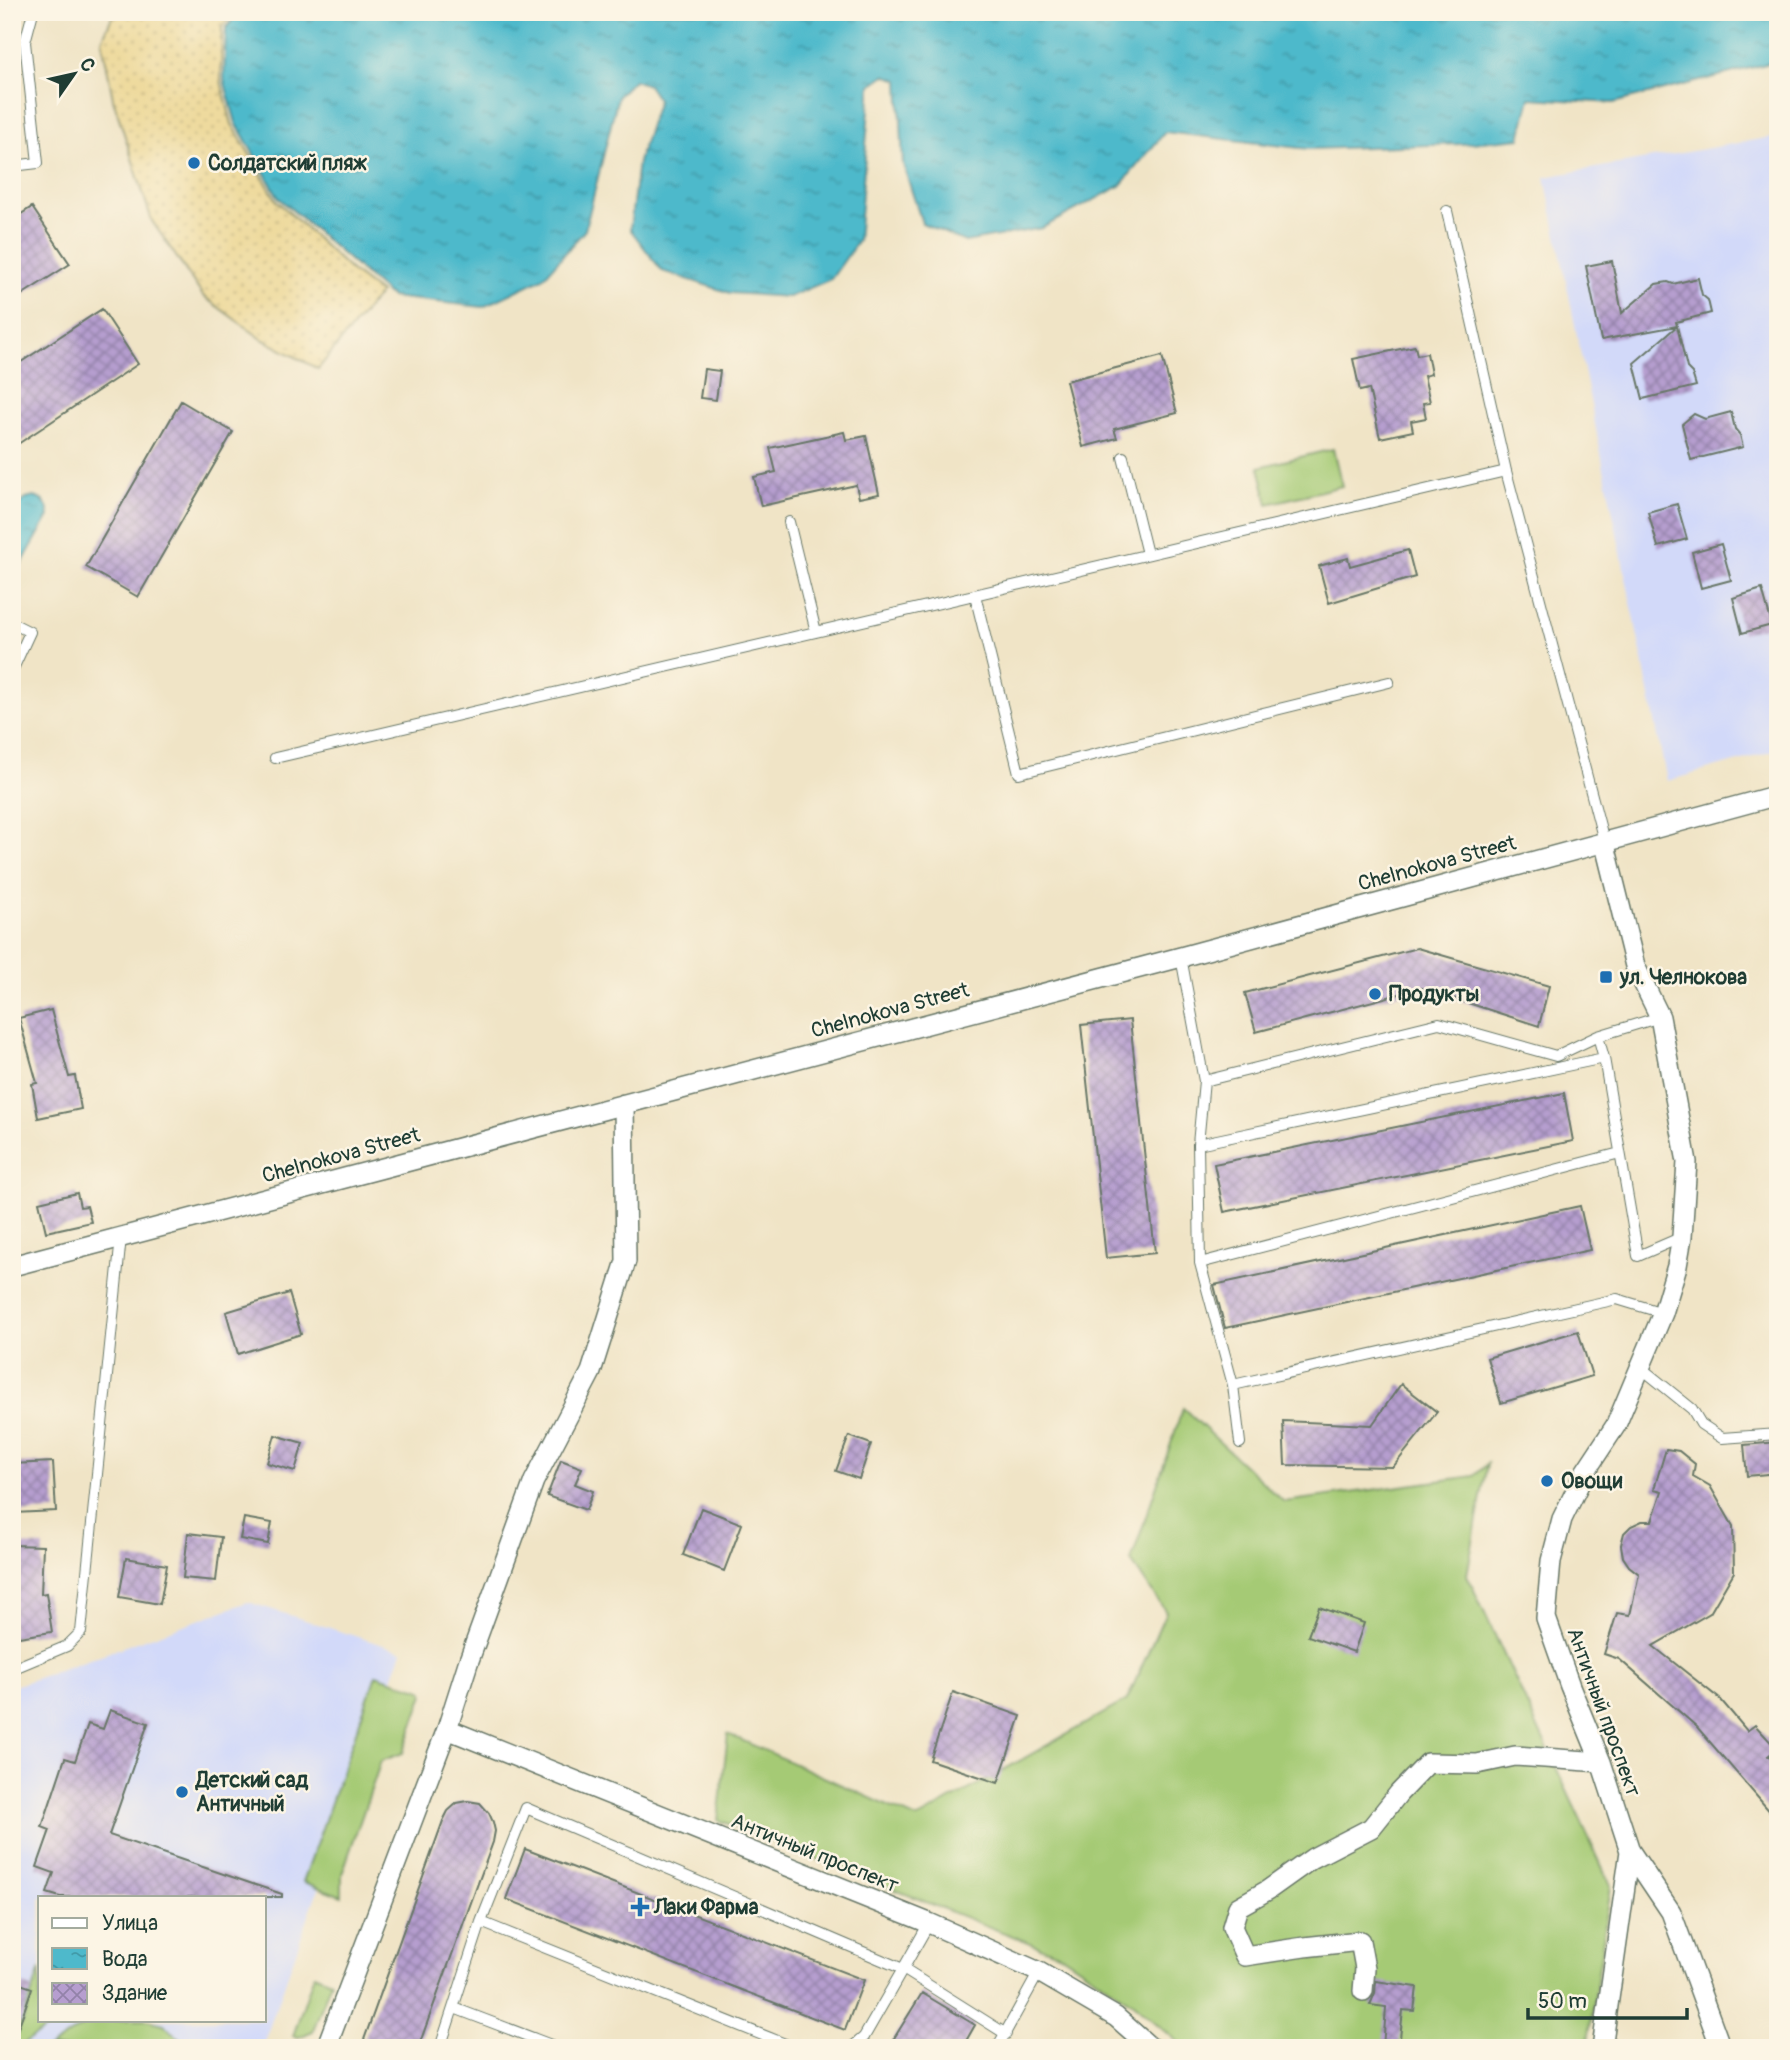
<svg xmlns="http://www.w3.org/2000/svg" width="1790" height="2060" font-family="Pangolin,sans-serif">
	<defs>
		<pattern id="sand-dots" width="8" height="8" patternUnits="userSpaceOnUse" patternTransform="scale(1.75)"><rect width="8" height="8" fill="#eeda9e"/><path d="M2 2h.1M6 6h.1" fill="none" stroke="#ccbc89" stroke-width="1.8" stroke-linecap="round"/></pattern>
		<pattern id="water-ripples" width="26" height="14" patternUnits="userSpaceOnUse" patternTransform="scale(1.75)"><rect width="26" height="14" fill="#4eb9cb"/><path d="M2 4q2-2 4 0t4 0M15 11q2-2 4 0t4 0" fill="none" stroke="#4098a6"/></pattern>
		<pattern id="building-cross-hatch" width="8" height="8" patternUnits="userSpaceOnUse" patternTransform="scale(1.75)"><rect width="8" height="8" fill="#b69ecf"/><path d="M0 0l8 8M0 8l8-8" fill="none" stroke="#9382a9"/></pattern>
	</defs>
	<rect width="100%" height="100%" fill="#fcf5e5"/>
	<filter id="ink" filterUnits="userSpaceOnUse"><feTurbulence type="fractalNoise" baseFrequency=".0143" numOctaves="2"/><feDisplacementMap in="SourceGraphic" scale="14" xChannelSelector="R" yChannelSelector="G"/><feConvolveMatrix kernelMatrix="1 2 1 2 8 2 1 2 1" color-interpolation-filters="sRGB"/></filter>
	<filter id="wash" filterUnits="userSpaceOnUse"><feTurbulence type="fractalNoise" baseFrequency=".00686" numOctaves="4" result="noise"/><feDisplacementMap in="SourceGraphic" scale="28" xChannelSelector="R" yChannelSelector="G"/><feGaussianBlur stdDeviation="1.57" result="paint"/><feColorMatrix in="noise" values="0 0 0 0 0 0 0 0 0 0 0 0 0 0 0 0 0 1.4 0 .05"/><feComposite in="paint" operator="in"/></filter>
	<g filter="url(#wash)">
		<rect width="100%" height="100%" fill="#f0e4c6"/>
		<!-- built -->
		<path fill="#d2d9f9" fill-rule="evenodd" d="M1778 136V750L1667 781 1545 177Z
			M248 1602 402 1651 262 2048H12V1687ZM40 1897H264V2020H40Z"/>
		<!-- grass -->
		<path fill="#a5ca74" stroke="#628454" stroke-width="2" d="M1333 449 1342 486 1268 504 1259 467Z
			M1183 1408 1284 1502 1474 1476 1487 1464 1467 1575 1611 1886 1587 2048H1185L1133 2003 1063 1956 718 1820 728 1734 917 1819 1127 1700 1166 1612 1131 1561Z
			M376 1675 422 1690 424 1694 403 1753 381 1761 342 1874V1896L303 1882Z
			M40 1969V2020H59L17 2048H12V2023L22 2024Z
			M314 1974 331 1981 313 2031 299 2037 293 2036Z
			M91 2020H147L164 2024 188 2048H49Z"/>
		<!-- sand -->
		<path fill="url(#sand-dots)" stroke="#868c69" stroke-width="2" d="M114 12H234L222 27 221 81 232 124 277 201 351 271 380 293 318 369 262 339 203 296 152 221 113 99 102 40Z"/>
		<!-- water -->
		<path fill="url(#water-ripples)" stroke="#367b80" stroke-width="2" d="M239 12H1778V61L1613 103 1530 98 1520 138 1461 144 1309 149 1165 132 1120 186 1042 228 965 242 922 223 903 164 899 80 885 75 871 85 858 241 831 279 789 297 730 293 662 271 630 229 638 162 658 100 648 85 634 80 618 96 585 230 543 278 483 307 391 297 279 198 236 123 224 80 226 28Z
			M34 497C44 499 48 505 49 516L21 565 12 570V508L26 499Z"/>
		<g id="blocks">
			<!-- building -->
			<path fill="url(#building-cross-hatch)" d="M32 207 70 264 12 301V220Z
				M1612 261 1622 313 1656 284 1668 282 1673 284 1698 278 1702 295 1708 300 1711 313 1676 322 1677 326 1601 340 1586 266Z
				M102 309 138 364 12 448V368Z
				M1677 326 1687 368 1692 373 1696 386 1643 399 1634 363Z
				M1415 346 1417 355 1427 353 1431 374 1424 376 1430 402 1423 403 1426 418 1411 421 1413 431 1380 438 1369 389 1360 391 1353 359Z
				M1162 356 1177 413 1114 429 1117 438 1083 447 1066 381Z
				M704 369 720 371 716 400 700 398Z
				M181 401 233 432 138 597 86 567Z
				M1731 412 1735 429 1740 435 1743 447 1691 460 1682 424 1694 414 1705 419Z
				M844 432 846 440 866 436 879 494 859 498 856 485 761 506 754 477 776 472 770 448Z
				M1677 504 1687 539 1658 547 1648 512Z
				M1721 544 1731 580 1701 588 1692 552Z
				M1408 550 1415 577 1329 603 1319 566 1348 558 1350 566Z
				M1762 589 1772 625 1742 633 1733 598Z
				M1417 948 1549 986 1539 1026 1422 988 1256 1032 1245 993Z
				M51 1010 69 1077 75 1076 81 1109 38 1118 32 1084 37 1083 19 1018Z
				M1130 1020 1155 1253 1106 1258 1081 1025Z
				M1564 1093 1573 1141 1224 1212 1214 1164Z
				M77 1193 80 1207 87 1206 91 1222 46 1232 39 1202Z
				M1580 1206 1590 1250 1225 1328 1214 1285Z
				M289 1293 301 1334 238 1354 226 1312Z
				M1578 1331 1592 1376 1501 1403 1487 1358Z
				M1401 1384 1437 1412 1393 1467 1285 1465 1283 1421 1372 1425Z
				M275 1435 303 1443 295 1471 267 1463Z
				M849 1436 871 1444 859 1479 836 1471Z
				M1778 1442V1473L1747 1476 1744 1445Z
				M1666 1449 1679 1451 1695 1464 1693 1476 1710 1486 1733 1526 1734 1572 1710 1613 1653 1646 1721 1700 1747 1731 1755 1725 1777 1749 1768 1756 1778 1767V1821L1697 1727 1619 1659 1604 1654 1617 1613 1630 1615 1639 1574 1629 1566 1623 1557 1621 1545 1624 1533 1631 1526 1642 1521H1652L1662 1491 1654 1489Z
				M561 1460 582 1468 575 1484 593 1491 586 1510 547 1496Z
				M53 1462 56 1511 14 1513 12 1464Z
				M701 1508 742 1524 724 1571 683 1555Z
				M244 1518 272 1523 268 1544 240 1539Z
				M188 1533 221 1537 216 1581 183 1578Z
				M12 1545 43 1546 41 1594 46 1593 52 1632 12 1638Z
				M126 1558 167 1565 160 1604 119 1597Z
				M1319 1607 1364 1623 1354 1652 1308 1636Z
				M953 1692 1021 1716 998 1783 930 1760Z
				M110 1710 148 1723 109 1835 282 1894V1897H60L47 1893 54 1873 37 1867 50 1830 42 1827 65 1758 75 1761 88 1724 103 1729Z
				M468 1801 480 1803 489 1813 493 1822 495 1831 493 1842 418 2048H361L443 1821 448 1811 457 1803Z
				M525 1849 864 1980 845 2030 506 1899Z
				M12 1981 32 1988 15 2037 12 2036Z
				M1376 1981 1417 1987 1414 2011 1403 2010 1399 2048H1383L1386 2007 1370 2005 1375 1993Z
				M922 1993 975 2025 962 2048H888Z"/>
		</g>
	</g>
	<g filter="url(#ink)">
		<use href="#blocks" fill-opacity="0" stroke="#687767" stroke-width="2"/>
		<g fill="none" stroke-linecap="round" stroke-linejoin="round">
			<defs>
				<path id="lane" d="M12 166 38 163 25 42 33 12
					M1447 211 1506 471 1604 841
					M1123 457 1147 554
					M789 522 816 632
					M975 595 1019 773 1389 682
					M12 623 30 632 12 671
					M275 758 1506 471
					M1181 957 1204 1081 1439 1023 1556 1056 1598 1036 1660 1017
					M1598 1036 1604 1058 1638 1256 1682 1237
					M1204 1081 1198 1144 1200 1263 1620 1153
					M1198 1144 1604 1058
					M1200 1263 1233 1385 1240 1443
					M1640 1367 1692 1409 1701 1424 1722 1438 1778 1434
					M1233 1385 1617 1299 1663 1313
					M12 1669 67 1646 81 1632 121 1237
					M929 1923 903 1969 1006 2034
					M454 2008 559 2048
					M440 2048 481 1922
					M795 2048 481 1922 526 1808 903 1969 864 2037 851 2048
					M997 2048 1039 1972"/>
				<path id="street" d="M12 1266 1181 957 1778 795
					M447 1729 929 1923 1039 1972 1116 2017 1151 2048
					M1630 1851 1671 1912 1721 2048
					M1363 1991 1365 1968 1360 1941 1304 1947 1245 1956 1232 1927 1238 1907 1268 1890 1313 1858 1371 1828 1399 1793 1428 1763 1477 1764 1515 1756 1601 1762
					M326 2048 447 1729 468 1663 534 1481 591 1372 626 1261 624 1104
					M1602 2048 1630 1851 1601 1762 1570 1686 1546 1618 1551 1561 1562 1519 1585 1472 1616 1425 1663 1313 1677 1266 1682 1237 1687 1162 1660 1017 1635 966 1604 841"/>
			</defs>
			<!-- lane casing -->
			<use href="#lane" stroke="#687767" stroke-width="12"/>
			<!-- street casing -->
			<use href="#street" stroke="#687767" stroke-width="22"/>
			<!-- lane -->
			<use href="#lane" stroke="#fff" stroke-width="10"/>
			<!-- street -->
			<use href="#street" stroke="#fff" stroke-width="19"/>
		</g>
	</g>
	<!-- markers -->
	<g fill="#1f6fb2" stroke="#fcf5e5" stroke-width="2.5">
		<circle cx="194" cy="163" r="7"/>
		<rect x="1599" y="970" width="14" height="14" rx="3.5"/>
		<circle cx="1375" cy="994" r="7"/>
		<circle cx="1547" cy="1481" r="7"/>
		<circle cx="182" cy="1792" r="7"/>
		<path d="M636.5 1896.5h7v7h7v7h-7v7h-7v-7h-7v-7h7z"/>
	</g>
	<g text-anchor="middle" stroke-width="5" stroke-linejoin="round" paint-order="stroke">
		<!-- poi labels -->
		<g font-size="21" font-weight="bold" fill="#1f3d34" stroke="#fcf5e5" text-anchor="start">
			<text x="208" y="170">Солдатский пляж</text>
			<text x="1620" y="984">ул. Челнокова</text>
			<text x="1389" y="1001">Продукты</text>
			<text x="1561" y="1488">Овощи</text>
			<text x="196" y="1787">Детский сад<tspan x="196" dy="24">Античный</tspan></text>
			<text x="654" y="1914">Лаки Фарма</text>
		</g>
		<!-- street labels -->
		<g font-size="21" fill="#1f3d34" stroke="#fcf5e5">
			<text transform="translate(1437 863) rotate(-15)" y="7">Chelnokova Street</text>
			<text transform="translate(890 1010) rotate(-15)" y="7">Chelnokova Street</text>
			<text transform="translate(341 1155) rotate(-15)" y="7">Chelnokova Street</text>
			<text transform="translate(1604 1712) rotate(70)" y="7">Античный проспект</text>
			<text transform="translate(815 1853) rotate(22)" y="7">Античный проспект</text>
		</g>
	</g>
	<!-- margin -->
	<rect width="1790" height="2060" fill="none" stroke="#fcf5e5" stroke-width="42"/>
	<!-- legend -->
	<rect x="38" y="1896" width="228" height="126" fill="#fcf5e5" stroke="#a4ab9e" stroke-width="2"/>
	<rect x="52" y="1918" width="35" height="10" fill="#ffffff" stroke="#a4ab9e" stroke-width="2"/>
	<text x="102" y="1930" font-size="21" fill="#1f3d34">Улица</text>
	<rect x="52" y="1948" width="35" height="21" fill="url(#water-ripples)" stroke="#a4ab9e" stroke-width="2"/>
	<text x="102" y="1966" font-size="21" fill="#1f3d34">Вода</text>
	<rect x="52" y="1983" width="35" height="21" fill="url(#building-cross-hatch)" stroke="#a4ab9e" stroke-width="2"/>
	<text x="102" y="2000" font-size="21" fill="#1f3d34">Здание</text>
	<!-- north arrow -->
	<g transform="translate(74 74) rotate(56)" stroke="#fcf5e5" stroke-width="5" paint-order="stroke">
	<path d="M0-5L12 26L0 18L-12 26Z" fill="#1f3d34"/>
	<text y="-10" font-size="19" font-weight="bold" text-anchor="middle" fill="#1f3d34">С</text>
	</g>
	<!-- scale -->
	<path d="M1528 2008v10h159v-10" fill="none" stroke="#1f3d34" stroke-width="3.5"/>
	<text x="1538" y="2008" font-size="21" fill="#1f3d34" stroke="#fcf5e5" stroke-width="5" paint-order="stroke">50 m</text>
</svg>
